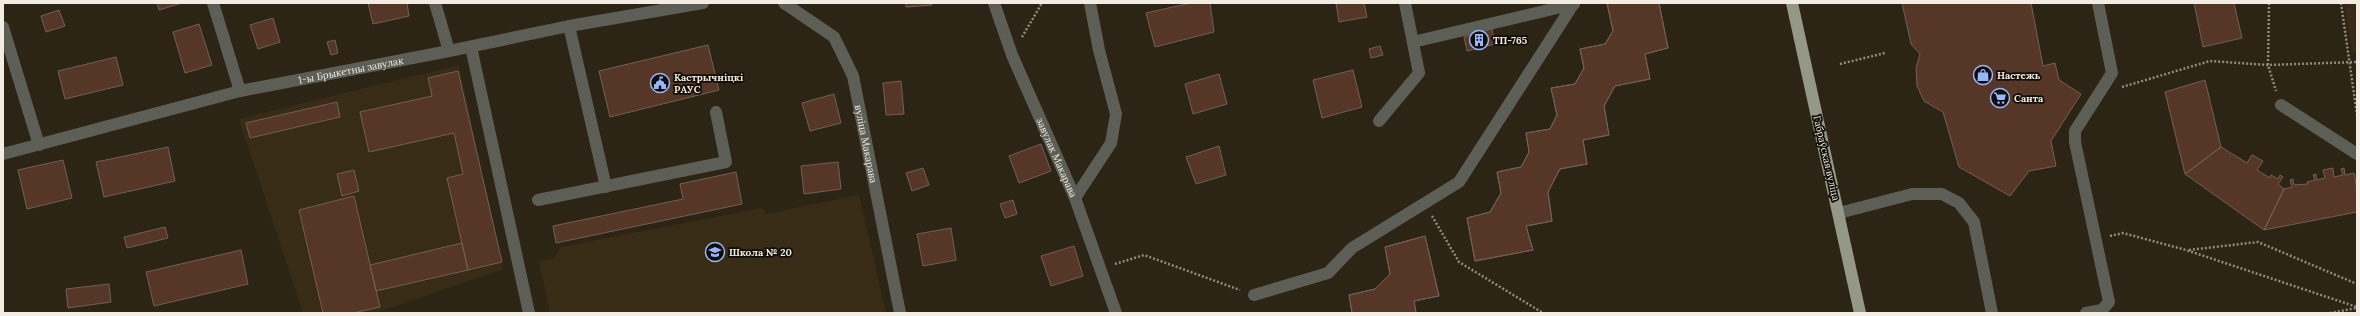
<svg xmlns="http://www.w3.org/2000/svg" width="2360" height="316" font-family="Lora,serif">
	<rect width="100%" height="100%" fill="#2c2415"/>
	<!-- built -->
	<path fill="#382c17" d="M2344 3H2357V51L2352 52Z
		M459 65 503 269 376 313H303L239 119Z
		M859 195 886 313H550L539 261 554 258 560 247 762 208 766 214Z"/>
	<!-- building -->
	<path fill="#563626" stroke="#726056" d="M157 3H182L159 10Z
		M368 3H407L409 16 373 24Z
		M906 3H932V5L906 7Z
		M1191 3H1210L1214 32 1155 47 1146 13Z
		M1336 3H1364L1367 17 1339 22Z
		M1607 3H1659L1668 48 1645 54 1650 79 1615 86 1604 106 1609 135 1583 140 1587 164 1560 169 1548 192 1552 221 1526 226 1533 250 1475 261 1467 218 1490 212 1501 193 1497 172 1521 167 1529 152 1526 133 1550 129 1557 115 1551 88 1575 84 1584 68 1580 49 1605 44 1613 31Z
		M1607 3H1659L1668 48 1645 54 1650 79 1615 86 1604 106 1609 135 1583 140 1587 164 1560 169 1548 192 1552 221 1526 226 1533 250 1475 261 1467 218 1490 212 1501 193 1497 172 1521 167 1529 152 1526 133 1550 129 1557 115 1551 88 1575 84 1584 68 1580 49 1605 44 1613 31Z
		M1902 3H2031L2043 66 2055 63 2059 80 2081 94 2051 141 2056 166 2029 171 2010 196 1959 167 1943 112 1924 101 1917 86 1916 68 1920 54 1911 44Z
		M2194 3H2234L2242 38 2203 47Z
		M59 10 65 26 46 32 41 16Z
		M273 18 280 42 258 49 250 25Z
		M199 24 212 65 185 73 173 32Z
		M1492 29 1495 44 1467 51 1464 37Z
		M335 40 338 53 331 55 327 42Z
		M708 45 719 90 610 117 599 71Z
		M1380 46 1383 55 1371 58 1369 49Z
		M116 57 123 85 65 99 58 71Z
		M1353 70 1362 107 1322 118 1313 80Z
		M458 71 502 262 468 270 447 178 463 174 454 133 369 152 360 112 432 96 428 78Z
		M1219 74 1227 104 1193 114 1185 84Z
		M2205 80 2221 147 2185 174 2165 92Z
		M901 81 904 114 886 115 883 83Z
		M834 94 841 123 810 131 802 103Z
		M337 102 340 117 250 138 246 123Z
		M1041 144 1051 171 1019 183 1009 156Z
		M1219 146 1226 175 1196 184 1186 157Z
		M168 147 175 181 104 197 96 162Z
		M2221 147 2247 163 2252 155 2263 161 2257 170 2270 178 2271 175 2278 179 2280 175 2283 177 2278 184 2284 189 2264 230 2185 174Z
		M63 160 72 198 27 209 18 170Z
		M838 162 841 189 804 194 801 166Z
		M923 168 929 185 912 191 906 173Z
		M2333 168 2334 177 2343 175 2341 169 2344 168 2345 175 2354 173 2357 189V212L2264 230 2284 189 2292 187 2290 180 2293 179 2294 185 2308 184 2307 182 2315 180 2313 175 2316 174 2317 180 2325 178 2323 170Z
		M354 170 359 191 342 196 337 174Z
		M736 172 742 204 556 243 553 226 683 199 680 184Z
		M354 196 380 307 353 313H323L299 210Z
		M1013 200 1017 214 1005 218 1000 204Z
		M165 227 168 238 127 248 124 237Z
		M951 228 956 260 923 266 917 234Z
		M1425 236 1439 296 1414 301 1416 313H1352L1349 295 1375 289 1390 274 1385 247Z
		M1425 236 1439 296 1414 301 1416 313H1352L1349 295 1375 289 1390 274 1385 247Z
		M462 243 468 270 376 291 370 265Z
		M1074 246 1083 276 1051 286 1041 256Z
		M241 250 248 284 154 306 146 272Z
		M109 284 111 302 68 308 66 289Z"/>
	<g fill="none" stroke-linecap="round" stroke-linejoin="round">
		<!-- path -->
		<path stroke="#928b7e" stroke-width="2.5" stroke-dasharray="2 2" stroke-linecap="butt" d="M2269 3 2268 65 2276 91
			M2341 3 2357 115
			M1022 37 1042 3
			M1840 64 1885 53
			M2122 87 2210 61 2268 65 2357 62
			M1432 216 1459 262 1543 313
			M2110 236 2123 233 2186 250 2357 307
			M2189 250 2258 242 2357 284
			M1115 264 1144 255 1240 290
			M2330 313 2357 308"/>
		<!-- minor -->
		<g stroke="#5d5f56" stroke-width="12">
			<path d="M213 3 240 91"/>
			<path d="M435 3 449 51"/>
			<path id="s1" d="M784 3 834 37 853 76 900 313"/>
			<path id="s2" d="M994 3 1012 55 1075 198 1116 313"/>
			<path d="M569 26 606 187"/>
			<path d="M3 27 39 145"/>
			<path d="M1413 42 1574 4"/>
			<path d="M471 47 529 313"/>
			<path d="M2281 105 2357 154"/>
			<path d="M1379 121 1419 73 1405 3"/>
			<path id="s3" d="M3 154 240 91 449 51 569 26 703 3"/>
			<path d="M1075 198 1111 143 1116 114 1099 50 1090 3"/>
			<path d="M538 200 726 162 716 112"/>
			<path d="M1839 213 1912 194H1942L1959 203 1974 222 1992 313"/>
			<path d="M1254 295 1328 273 1352 248 1459 182 1574 3"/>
			<path d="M2086 313 2102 310 2109 302 2075 142V131L2112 73 2098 3"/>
		</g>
		<!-- major -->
		<path stroke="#949887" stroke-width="12" d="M1792 3 1860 313"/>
	</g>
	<!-- icons -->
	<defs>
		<symbol id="building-ring" viewBox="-11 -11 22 22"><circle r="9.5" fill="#110e07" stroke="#99b5fd" stroke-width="1.5"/><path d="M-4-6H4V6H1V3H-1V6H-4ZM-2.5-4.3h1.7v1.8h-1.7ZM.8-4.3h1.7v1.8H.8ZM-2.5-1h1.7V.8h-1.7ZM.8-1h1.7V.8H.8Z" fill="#99b5fd"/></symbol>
		<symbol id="shop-ring" viewBox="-11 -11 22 22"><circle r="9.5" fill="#110e07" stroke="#99b5fd" stroke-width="1.5"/><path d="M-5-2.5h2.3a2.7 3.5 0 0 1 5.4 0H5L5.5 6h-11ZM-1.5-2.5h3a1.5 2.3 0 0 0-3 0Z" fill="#99b5fd"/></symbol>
		<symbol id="civic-ring" viewBox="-11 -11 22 22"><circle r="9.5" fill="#110e07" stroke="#99b5fd" stroke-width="1.5"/><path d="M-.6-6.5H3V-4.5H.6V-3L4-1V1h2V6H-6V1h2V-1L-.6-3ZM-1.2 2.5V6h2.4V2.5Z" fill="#99b5fd"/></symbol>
		<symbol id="supermarket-ring" viewBox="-11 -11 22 22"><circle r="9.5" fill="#110e07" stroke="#99b5fd" stroke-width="1.5"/><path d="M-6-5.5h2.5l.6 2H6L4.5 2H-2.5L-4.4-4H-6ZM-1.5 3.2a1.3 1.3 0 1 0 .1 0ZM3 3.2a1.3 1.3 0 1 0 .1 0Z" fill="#99b5fd"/></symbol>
		<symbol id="school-ring" viewBox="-11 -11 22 22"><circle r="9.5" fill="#110e07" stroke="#99b5fd" stroke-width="1.5"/><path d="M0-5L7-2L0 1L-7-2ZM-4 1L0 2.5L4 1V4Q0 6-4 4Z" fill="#99b5fd"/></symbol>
	</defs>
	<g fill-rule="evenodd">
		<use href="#building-ring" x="1468" y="29" width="22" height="22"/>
		<use href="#shop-ring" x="1972" y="64" width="22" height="22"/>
		<use href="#civic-ring" x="649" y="72" width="22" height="22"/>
		<use href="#supermarket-ring" x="1989" y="87" width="22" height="22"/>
		<use href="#school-ring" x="704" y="241" width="22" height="22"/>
	</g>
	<g text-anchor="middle" stroke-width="3.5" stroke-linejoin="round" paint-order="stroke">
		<!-- poi labels -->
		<g font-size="10" font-weight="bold" fill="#f2ece2" stroke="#110e07" text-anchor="start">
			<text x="1493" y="44">ТП-765</text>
			<text x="1997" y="79">Настежь</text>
			<text x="674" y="81">Кастрычніцкі<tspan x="674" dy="12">РАУС</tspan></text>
			<text x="2014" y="102">Санта</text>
			<text x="729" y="256">Школа № 20</text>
		</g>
		<!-- street labels -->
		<g font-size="10" fill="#f2ece2" stroke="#110e07">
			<text dy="4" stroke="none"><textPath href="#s3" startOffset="358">1-ы Брыкетны завулак</textPath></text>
			<text dy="4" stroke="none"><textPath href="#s1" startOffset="173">вуліца Макарава</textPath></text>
			<text dy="4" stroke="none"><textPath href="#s2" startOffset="167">завулак Макарава</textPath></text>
			<text transform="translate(1827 158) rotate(77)" y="4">Габраўская вуліца</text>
		</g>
	</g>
	<!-- border -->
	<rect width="2360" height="316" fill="none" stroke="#f2ece2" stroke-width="8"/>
</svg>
